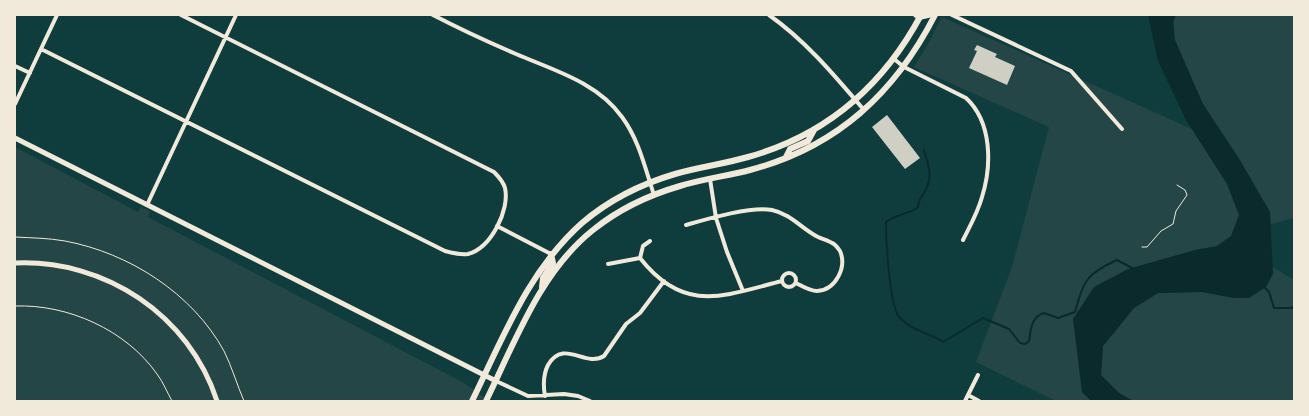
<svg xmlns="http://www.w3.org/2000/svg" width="1309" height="416" font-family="Commissioner,sans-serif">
	<rect width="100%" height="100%" fill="#0f3d3e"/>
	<!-- green -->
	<path fill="#244646" d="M1176 15H1294V218L1267 225 1195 287 1149 294 1117 321 1099 343 1096 366 1110 401H1056L976 362 1012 267 1049 127 914 67 928 44 942 17 1221 142C1219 126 1210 117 1203 103 1192 85 1165 35 1176 15Z
		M15 147 138 212 141 207 150 211 148 217 464 383 490 401H15Z
		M1273 267 1294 280V401H1133L1119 393 1101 375 1103 346 1134 308 1158 293 1202 292 1234 298 1266 287 1273 274Z"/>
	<!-- water -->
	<path fill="#0a2a2b" d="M1148 15H1176L1173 21 1175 40 1203 104 1240 160 1270 212 1273 274 1266 287 1249 298H1234L1202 292 1158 293 1134 308 1103 346 1101 375 1119 393 1133 401H1091L1082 392 1073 319 1094 287 1128 269 1195 250 1217 246 1231 236 1239 215 1227 184 1186 120 1158 61Z"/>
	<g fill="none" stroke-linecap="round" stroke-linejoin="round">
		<!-- stream -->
		<path stroke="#0a2a2b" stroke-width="2" d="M924 150C928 164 933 176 926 189 922 198 919 196 918 207 908 215 896 214 886 222 886 239 889 307 900 318 912 331 930 333 943 342L983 318 1009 329 1020 343 1025 344 1029 341C1031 329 1031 317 1044 313L1058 318 1075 312C1084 280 1086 274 1117 260L1132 268
			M1264 287 1269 292 1274 308H1292L1294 306"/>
	</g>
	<!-- building -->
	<path fill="#cfcfc3" d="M977 45 997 54 995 57 1015 66 1007 85 969 68 977 51 974 50Z
		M887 115 920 158 905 169 872 127Z"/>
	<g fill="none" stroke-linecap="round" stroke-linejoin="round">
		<!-- path -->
		<path stroke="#f1e9da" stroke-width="1" d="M15 237C32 238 48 238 65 241 129 253 192 293 224 351 232 367 237 385 244 401
			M1142 247H1147L1161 231 1173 224 1176 211 1187 195 1185 190 1177 185
			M15 306C68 304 126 330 157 374 163 382 167 392 172 401"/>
		<!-- minor -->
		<path stroke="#f1e9da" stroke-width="4" d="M433 15C460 29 488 42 516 54 553 70 597 82 622 117 639 140 645 168 654 195
			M769 15C806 41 835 76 864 110
			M952 15 1071 71 1122 129
			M41 49 445 251C452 253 460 255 468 254 491 248 510 210 505 188 503 181 498 176 494 172L181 15
			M894 59 904 67 966 98C992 122 992 165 982 197 978 212 970 226 963 240
			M15 66 30 73
			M15 104 57 15
			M710 179 716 218 727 252 743 291
			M147 205 236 15
			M686 225C707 219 751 206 772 210 791 214 802 229 818 237 822 239 828 240 832 243 835 244 838 248 840 251 847 267 836 290 817 291 810 291 802 286 796 283
			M497 226 551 254
			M650 241 643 246 640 258C684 314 723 296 782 281
			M608 264 640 258
			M782 280a7 7 0 1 1 14 0a7 7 0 1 1-14 0Z
			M496 381 528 396 564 394 578 396 590 401
			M968 395 979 401
			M545 396C543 385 543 375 548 365 564 338 585 368 604 356L626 324 640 313 664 281
			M965 401 978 375"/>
		<!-- tertiary -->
		<path stroke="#f1e9da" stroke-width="5" d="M15 138 496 381
			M15 263C105 259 189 315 217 401"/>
		<!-- secondary -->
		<path stroke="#f1e9da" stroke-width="5.5" d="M916 15 920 17 929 15"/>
		<!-- primary -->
		<path stroke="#f1e9da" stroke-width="6" d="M786 157 790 149 808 141 814 130
			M542 287 543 278 553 263 551 254
			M472 401C503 338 528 271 582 223 609 200 641 184 675 174 699 167 724 164 748 157 827 135 883 86 921 15
			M486 401C515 342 540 272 593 230 619 209 649 195 680 186 703 179 727 176 750 170 837 147 895 93 935 15"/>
	</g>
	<!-- border -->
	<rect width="1309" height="416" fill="none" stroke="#f1e9da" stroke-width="32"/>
</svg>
